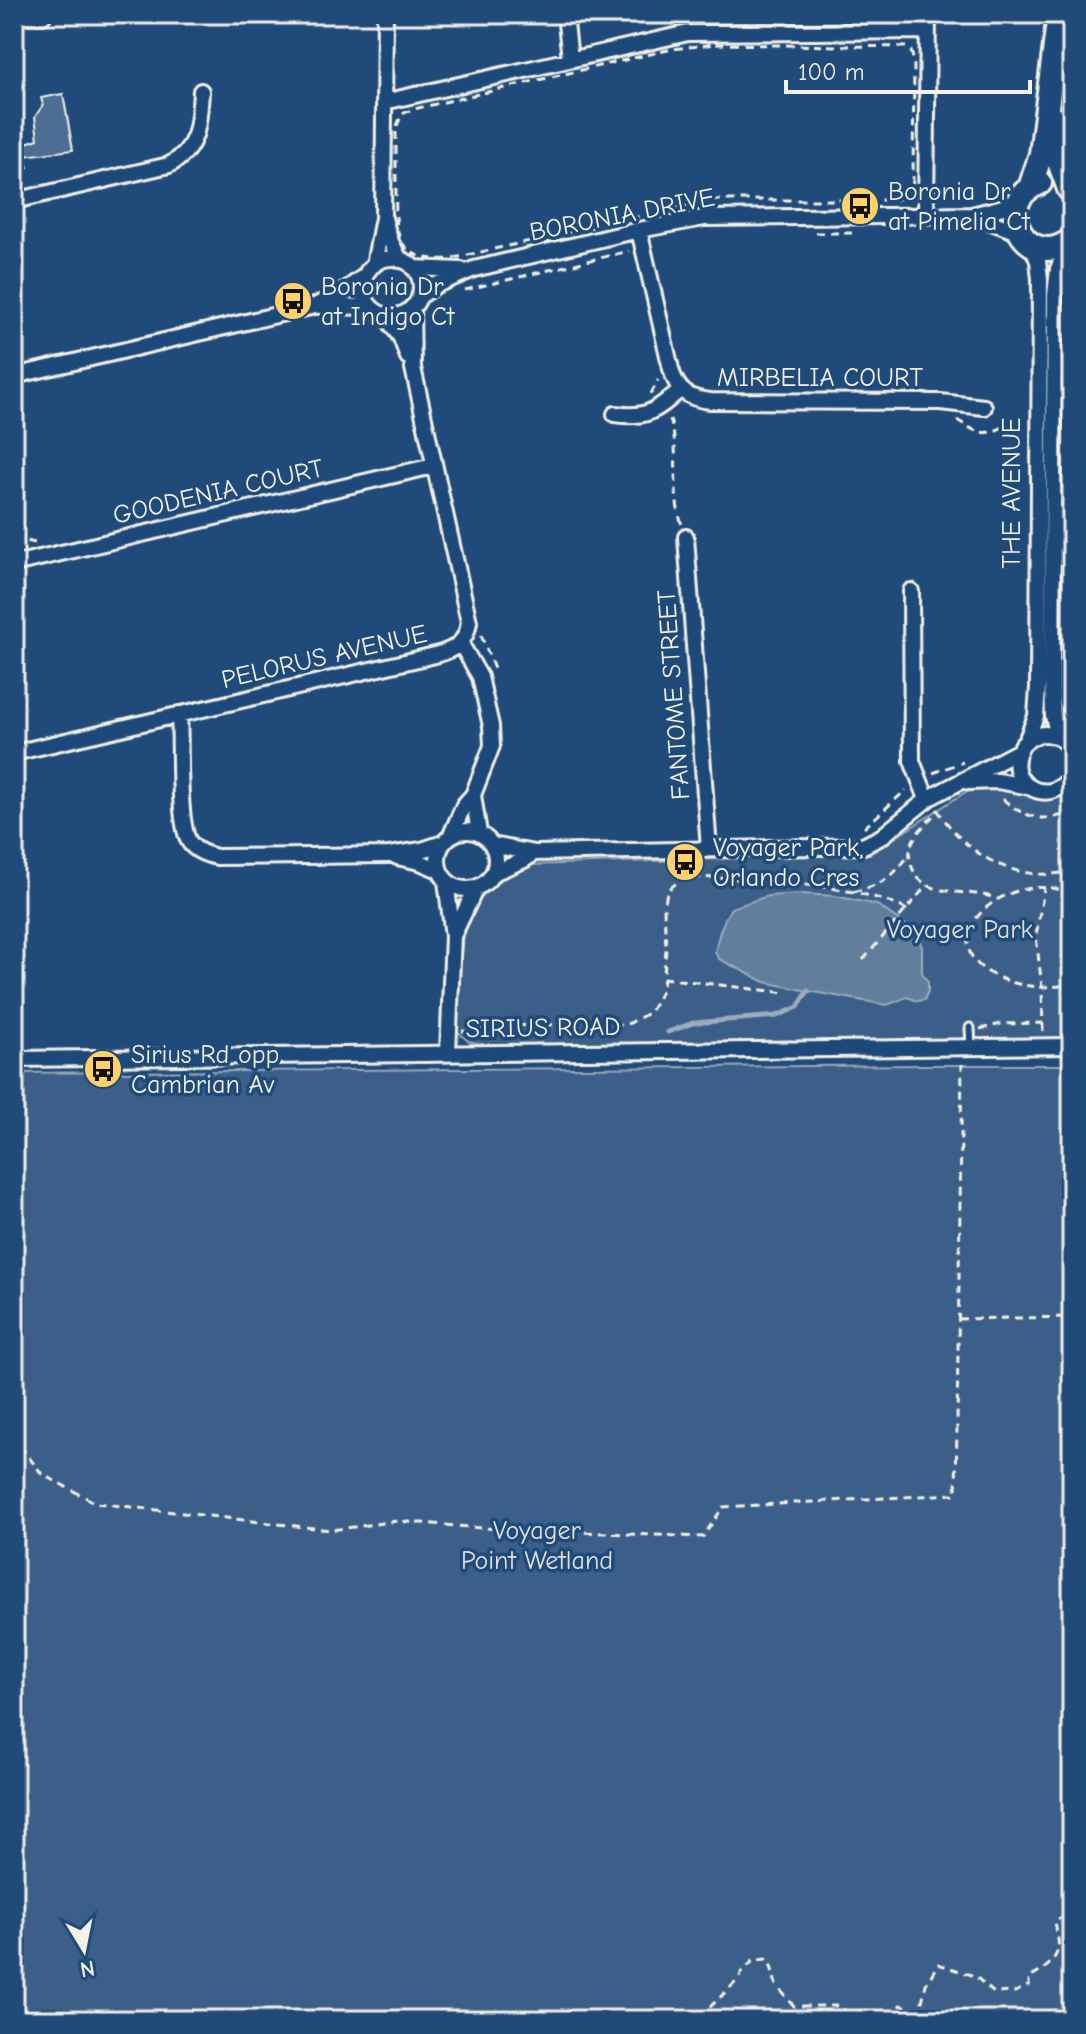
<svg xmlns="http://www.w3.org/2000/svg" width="1086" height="2034" font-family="'Comic Neue',sans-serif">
	<rect width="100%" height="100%" fill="#1f4a7a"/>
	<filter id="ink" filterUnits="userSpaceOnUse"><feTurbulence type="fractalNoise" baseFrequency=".0125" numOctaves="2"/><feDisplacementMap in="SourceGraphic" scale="16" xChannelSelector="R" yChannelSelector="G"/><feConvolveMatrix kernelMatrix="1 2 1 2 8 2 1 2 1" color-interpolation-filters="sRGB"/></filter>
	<g filter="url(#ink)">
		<!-- green -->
		<path fill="#3a5f88" stroke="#97a8b8" stroke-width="2" d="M988 787C997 788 1007 788 1015 790 1042 796 1047 804 1072 787V1039L485 1045 468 1041 457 1031C458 984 454 923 491 886 501 876 517 871 530 865L870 854 964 793Z
			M925 1065H1072V2020H14V1073Z"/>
		<!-- water -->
		<path fill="#627e9d" stroke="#9cacbb" stroke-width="2" d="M802 894 835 896 877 905 916 932 922 947V973L928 982V991L924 1000 917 1001 907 997 887 1005 808 991 765 982 719 959 715 952C718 935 722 922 731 908L768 896Z"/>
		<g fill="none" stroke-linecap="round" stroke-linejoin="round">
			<!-- stream -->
			<path stroke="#9cacbb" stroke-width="5" d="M668 1032 693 1023 777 1016 798 1007 808 991"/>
		</g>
		<!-- building -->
		<path fill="#4d6e92" stroke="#f4f1e8" stroke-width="2" d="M63 94 73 150 24 156 28 168 14 173V134H16L20 145 38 139 35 117 43 105 41 98Z"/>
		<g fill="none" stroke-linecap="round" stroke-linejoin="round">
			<defs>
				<path id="lane" d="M970 1028 971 1048"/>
				<path id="street" d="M565 14 570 59
					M14 15 43 16
					M384 102 688 33 928 31
					M14 201 169 165C199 149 199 122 201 91
					M926 214 928 14
					M973 215 1020 233
					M384 218 390 240 400 260
					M639 230 671 369C677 391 688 399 711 401L940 402 984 407
					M363 287a29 29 0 1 1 58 0a29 29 0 1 1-58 0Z
					M374 265 383 218 385 14
					M413 268 461 270
					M419 297 436 285 474 269 639 230 704 218 972 215 1003 207 1019 199
					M319 306 371 307
					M385 315 401 338 408 357
					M14 376 315 306 344 291 366 275
					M615 414C647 419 657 410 680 390
					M686 537 709 849
					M14 564 433 466
					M911 591 912 761 927 799
					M179 714C181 741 177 825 190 843 197 852 207 855 217 857L389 855 422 850 443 843
					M1058 736 1053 716 1052 681 1055 295 1058 269 1068 243
					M1026 741 1036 716 1038 687 1040 279 1038 261 1031 244
					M1072 752C1061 732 1040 728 1023 744 998 782 1051 812 1072 774
					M14 753 435 655C455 650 466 643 469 622L413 368 412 307
					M968 782 998 781 1030 787
					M473 795 479 833
					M438 860a29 29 0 1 1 58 0a29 29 0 1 1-58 0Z
					M451 835 464 805 473 795 492 746 491 726 480 677 461 644
					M492 845 534 853 863 846 881 837 929 798 1019 751
					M397 857 420 862 439 870
					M493 873 524 860 534 853
					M446 881 453 936 448 1052
					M453 936 476 888
					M14 1059 1072 1046"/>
				<path id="secondary" d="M1060 120 1059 162 1069 189
					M1040 183C987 203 1029 275 1072 239
					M1030 188 1041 154 1059 14"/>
			</defs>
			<!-- lane casing -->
			<use href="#lane" stroke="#f4f1e8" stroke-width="13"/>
			<!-- street casing -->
			<use href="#street" stroke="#f4f1e8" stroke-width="20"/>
			<!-- secondary casing -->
			<use href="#secondary" stroke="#f4f1e8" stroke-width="28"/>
			<!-- path -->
			<path stroke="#f4f1e8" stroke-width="3" stroke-dasharray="8 6" stroke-linecap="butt" d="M716 44 906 47 911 51 914 62 913 181 910 196 893 200H711L450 259C395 262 395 234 396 191 396 170 396 149 396 128L402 114 414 109 672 49Z
				M816 233H853
				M465 290 629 251
				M651 394 658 380
				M670 419C681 454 670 491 682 525
				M957 420C975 431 982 438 1003 427
				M14 538 35 543
				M481 635 494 669
				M933 773 963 762
				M1003 799C1023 818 1047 824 1072 811
				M937 809C967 856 1015 884 1072 871
				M933 816C920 830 905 843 911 864 921 901 969 887 997 899
				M864 828 906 790
				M853 892C880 885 892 879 908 856
				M1072 894C1004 864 921 946 1000 978 1024 988 1047 989 1072 984
				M863 960 927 885
				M663 978 786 993
				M980 1029 1001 1024 1043 1023
				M462 1031 472 1032 492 1026 507 1025 544 1026 577 1020 608 1028 630 1023 650 1012 663 988 666 948 664 910 667 891 685 876C746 881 853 881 907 910
				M1043 1031 1042 988 1036 936 1044 888
				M958 1319 1072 1317
				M14 1434 16 1441 42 1474 96 1503 331 1530 397 1521 481 1528 703 1537 723 1507 956 1494 962 1064
				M704 2020 708 2009 737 1981 743 1971 753 1961 766 1959 771 1966 776 1985 794 2006H837L844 2010 852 2020
				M895 2020 900 2005 917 2009 921 2006 926 1984 938 1964 975 1976 994 1993 1015 1992 1029 1985V1978C1041 1972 1056 1962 1058 1948 1060 1938 1054 1929 1056 1920L1072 1912"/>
			<!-- lane -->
			<use href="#lane" stroke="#1f4a7a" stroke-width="7"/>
			<!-- street -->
			<use href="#street" stroke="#1f4a7a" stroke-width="14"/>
			<!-- secondary -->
			<use href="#secondary" stroke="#1f4a7a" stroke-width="22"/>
		</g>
	</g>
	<!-- icons -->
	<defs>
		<symbol id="bus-disc" viewBox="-11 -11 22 22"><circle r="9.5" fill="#ffd166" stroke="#1f4a7a"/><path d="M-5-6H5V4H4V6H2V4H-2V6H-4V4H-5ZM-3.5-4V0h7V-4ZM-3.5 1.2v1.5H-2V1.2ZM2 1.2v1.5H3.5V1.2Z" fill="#111"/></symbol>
	</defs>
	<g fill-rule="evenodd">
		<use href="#bus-disc" x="838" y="184" width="44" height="44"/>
		<use href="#bus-disc" x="271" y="279" width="44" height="44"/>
		<use href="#bus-disc" x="663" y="840" width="44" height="44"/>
		<use href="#bus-disc" x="81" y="1047" width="44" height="44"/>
	</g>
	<g text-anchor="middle" stroke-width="7" stroke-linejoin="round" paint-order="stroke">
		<!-- poi labels -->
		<g font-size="26" fill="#f4f1e8" stroke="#1f4a7a" text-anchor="start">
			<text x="888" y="200">Boronia Dr<tspan x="888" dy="30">at Pimelia Ct</tspan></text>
			<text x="321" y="295">Boronia Dr<tspan x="321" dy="30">at Indigo Ct</tspan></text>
			<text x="713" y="856">Voyager Park,<tspan x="713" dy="30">Orlando Cres</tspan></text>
			<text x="131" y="1063">Sirius Rd opp<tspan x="131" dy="30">Cambrian Av</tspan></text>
		</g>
		<!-- street labels -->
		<g font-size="26" fill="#f4f1e8" stroke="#1f4a7a">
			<text transform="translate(622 214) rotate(-11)" y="9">BORONIA DRIVE</text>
			<text x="820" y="386">MIRBELIA COURT</text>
			<text transform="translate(218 491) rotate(-13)" y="9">GOODENIA COURT</text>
			<text transform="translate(1011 493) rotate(-90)" y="9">THE AVENUE</text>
			<text transform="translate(324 656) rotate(-13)" y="9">PELORUS AVENUE</text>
			<text transform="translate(673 695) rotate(-94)" y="9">FANTOME STREET</text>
			<text transform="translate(543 1027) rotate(-1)" y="9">SIRIUS ROAD</text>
		</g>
		<!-- park labels -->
		<g font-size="26" fill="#e1e2de" stroke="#1f4a7a">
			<text x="960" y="938">Voyager Park</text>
			<text x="537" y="1539">Voyager<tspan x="537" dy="30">Point Wetland</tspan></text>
		</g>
	</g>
	<!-- margin -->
	<rect width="1086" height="2034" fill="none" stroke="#1f4a7a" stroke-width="48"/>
	<rect x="24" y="24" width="1038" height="1986" fill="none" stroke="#f4f1e8" stroke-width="3" filter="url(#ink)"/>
	<!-- north arrow -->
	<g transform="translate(84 1950) rotate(170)" stroke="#1f4a7a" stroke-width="6" paint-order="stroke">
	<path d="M0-6L14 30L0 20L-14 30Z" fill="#f4f1e8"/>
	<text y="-12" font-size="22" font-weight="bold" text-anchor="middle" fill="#f4f1e8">N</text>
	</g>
	<!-- scale -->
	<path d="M786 80v12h244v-12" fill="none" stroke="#f4f1e8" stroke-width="4"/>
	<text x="798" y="80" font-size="24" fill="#f4f1e8" stroke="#1f4a7a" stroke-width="6" paint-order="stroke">100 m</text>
</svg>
